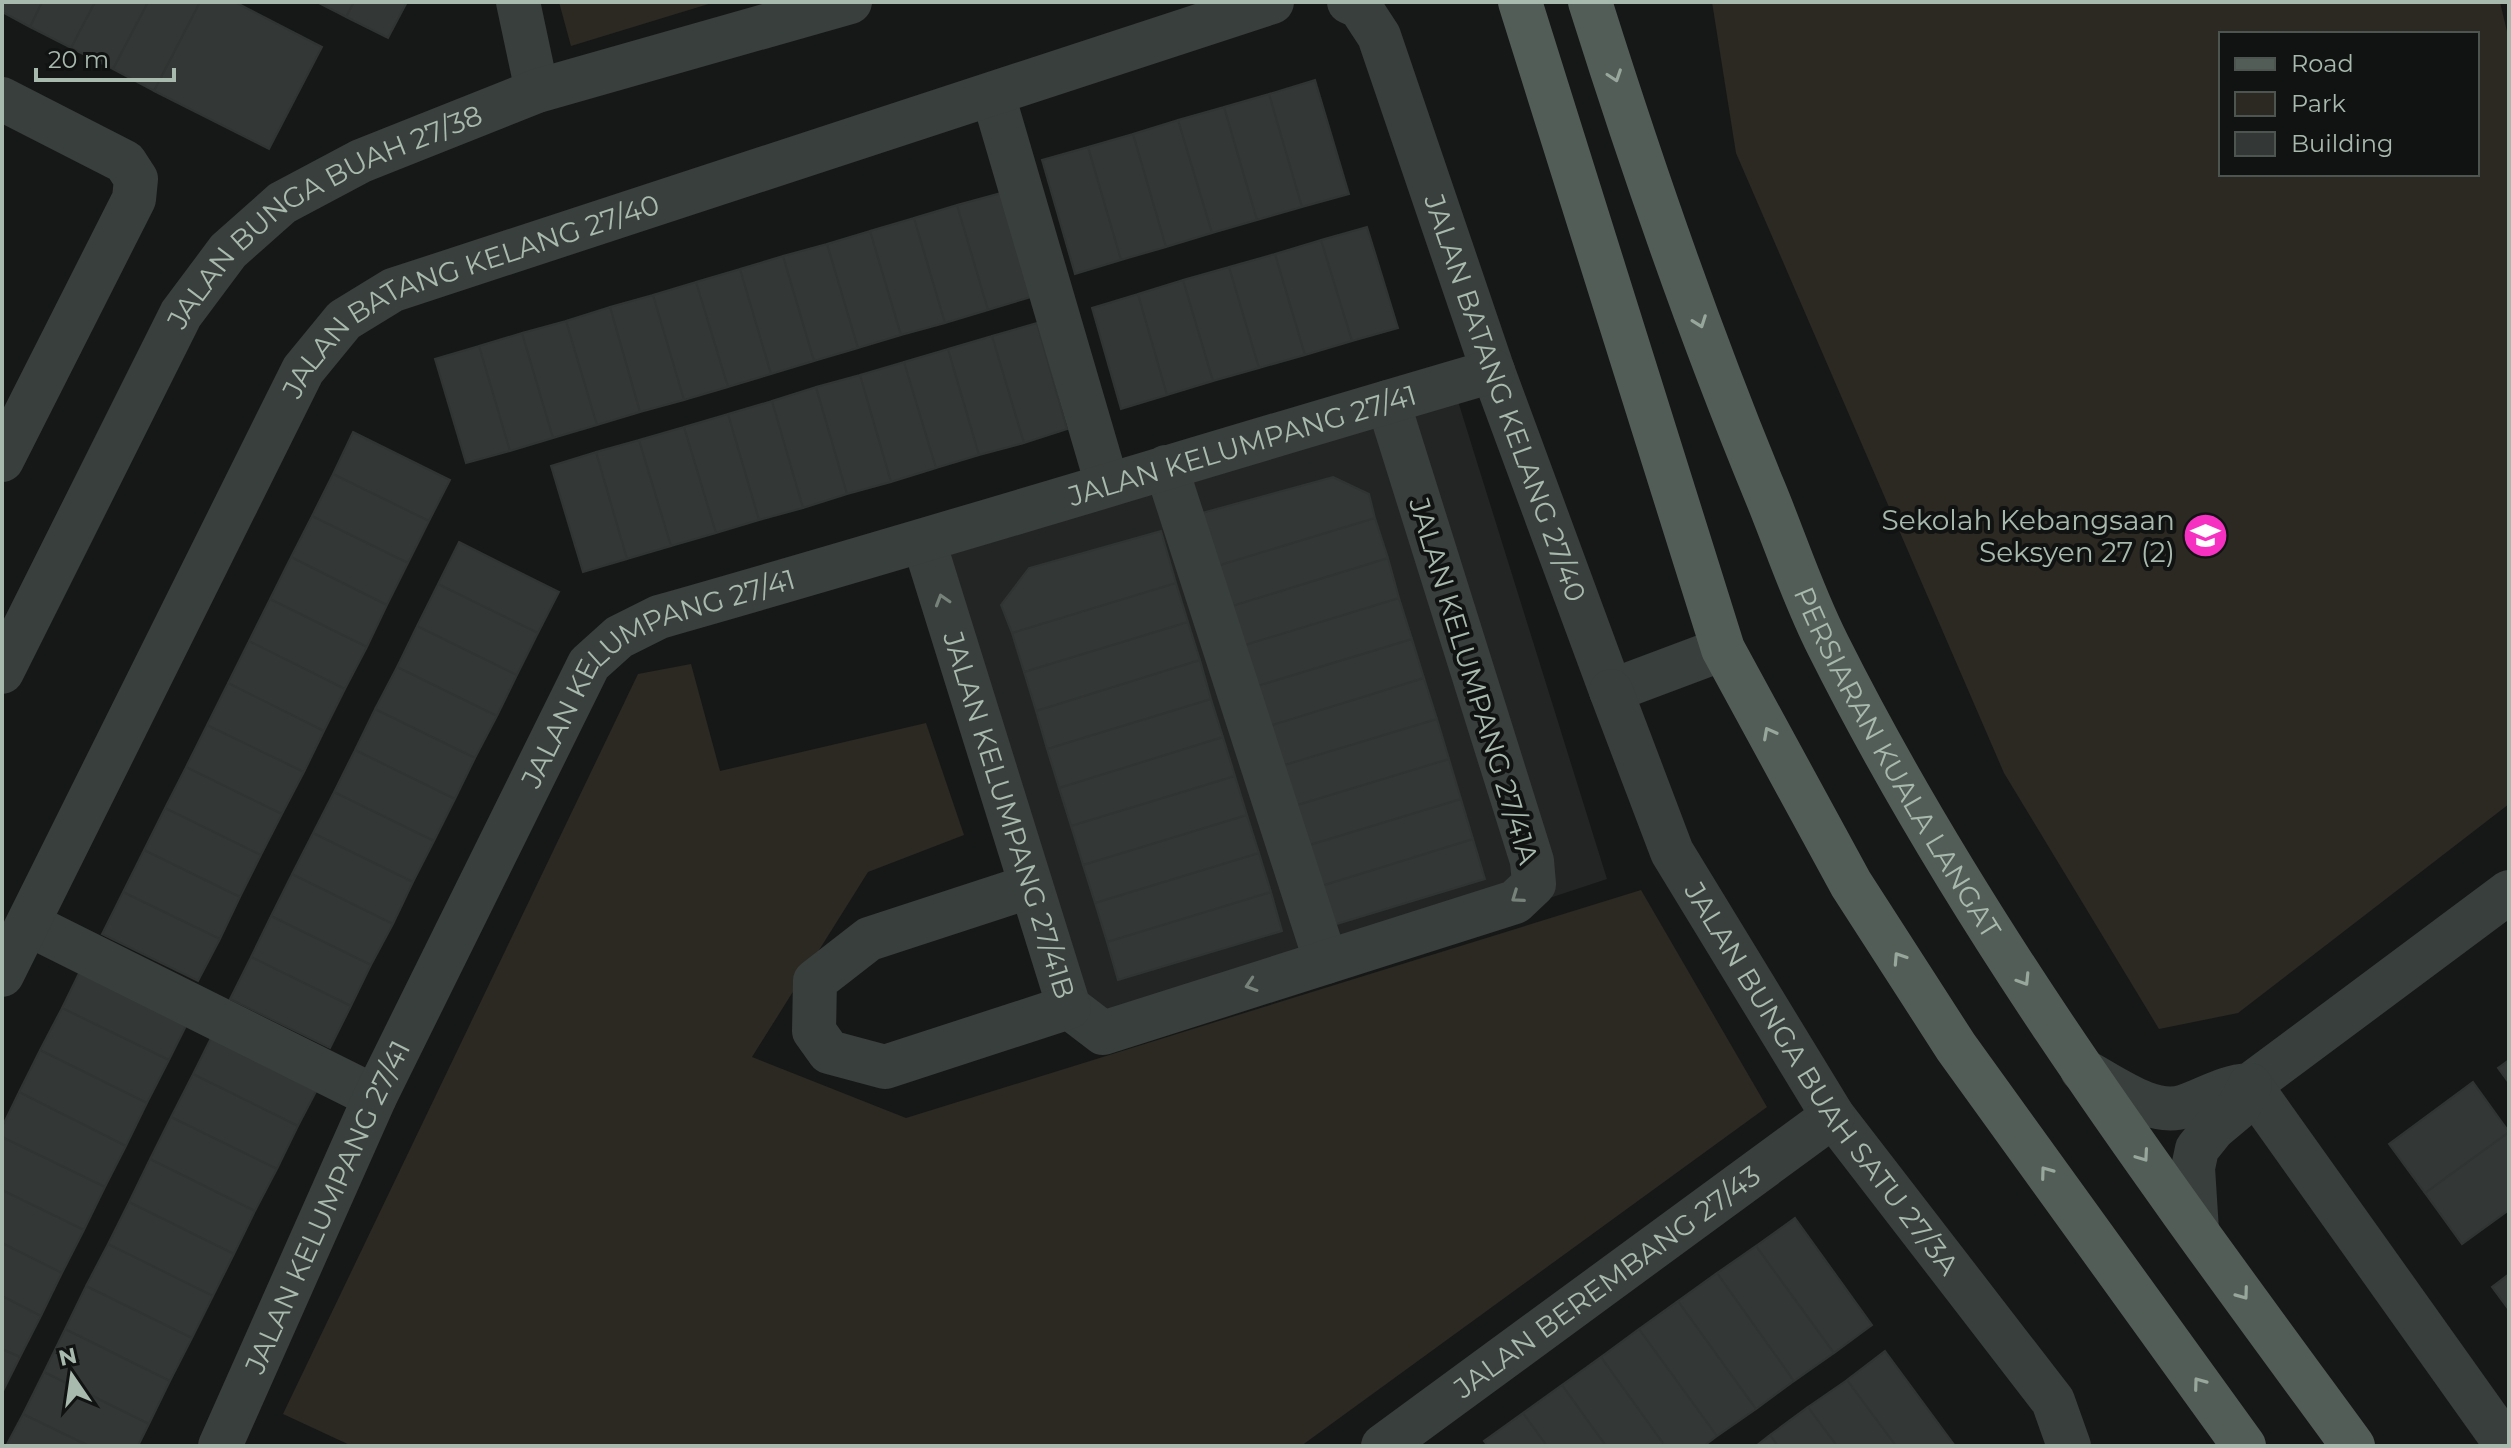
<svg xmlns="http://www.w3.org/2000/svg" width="2511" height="1448" font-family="Montserrat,sans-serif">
	<rect width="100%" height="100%" fill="#161818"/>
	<!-- built -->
	<path fill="#222524" d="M1457 398 1607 879 1098 1048 945 554Z"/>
	<!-- green -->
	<path fill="#2c2922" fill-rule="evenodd" d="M559 2H715L571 46Z
		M1712 2H2500L2509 40V804L2238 1013 2159 1029 2004 773 1736 153ZM2221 34H2477V174H2221Z
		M691 664 720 771 926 723 964 835 868 872 752 1057 906 1118 1641 890 1767 1107 1301 1446H352L283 1414 638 674Z"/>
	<!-- building -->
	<path fill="#333735" stroke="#303433" stroke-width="2" d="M2 2H42L30 27 2 12Z
		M42 2H95L71 48 30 27Z
		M95 2H148L113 69 71 48Z
		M148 2H200L154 91 113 69Z
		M200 2H235L322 47 269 149 154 91Z
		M317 2H354L346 17Z
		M354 2H407L388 38 346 17Z
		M1315 80 1349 194 1302 207 1269 94Z
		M1269 94 1302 207 1257 220 1224 107Z
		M1224 107 1257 220 1212 233 1178 120Z
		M1178 120 1212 233 1166 247 1133 134Z
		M1133 134 1166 247 1121 260 1088 147Z
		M1088 147 1121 260 1075 274 1042 160Z
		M1001 193 1031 297 988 310 957 205Z
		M957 205 988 310 945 323 914 218Z
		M914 218 945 323 901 335 870 231Z
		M1367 227 1398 328 1352 341 1321 240Z
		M870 231 901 335 858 348 827 244Z
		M1321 240 1352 341 1305 355 1275 254Z
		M827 244 858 348 814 361 783 256Z
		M1275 254 1305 355 1259 368 1229 267Z
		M783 256 814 361 771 374 740 269Z
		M1229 267 1259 368 1213 381 1183 280Z
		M740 269 771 374 728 387 696 282Z
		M1183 280 1213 381 1167 395 1138 294Z
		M696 282 728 387 684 400 653 295Z
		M1138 294 1167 395 1121 409 1092 308Z
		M653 295 684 400 640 412 610 307Z
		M610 307 640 412 597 425 566 321Z
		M566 321 597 425 553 438 522 333Z
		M1037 323 1067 429 1024 443 992 336Z
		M522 333 553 438 510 451 479 346Z
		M992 336 1024 443 979 455 948 349Z
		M479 346 510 451 466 463 435 359Z
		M948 349 979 455 936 468 904 362Z
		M904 362 936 468 891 482 860 375Z
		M860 375 891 482 847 494 816 387Z
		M816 387 847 494 803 508 772 401Z
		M772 401 803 508 759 520 728 414Z
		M728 414 759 520 716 533 684 427Z
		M684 427 716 533 671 546 639 440Z
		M353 432 450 480 429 521 333 474Z
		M639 440 671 546 627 559 596 452Z
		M596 452 627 559 583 572 551 466Z
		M333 474 429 521 408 563 312 516Z
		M1333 477 1369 494 1375 518 1217 566 1202 513Z
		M312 516 408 563 387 605 291 557Z
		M1375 518 1388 558 1229 607 1217 566Z
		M1161 531 1176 583 1012 633 1001 605 1029 568Z
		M459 542 559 592 538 633 438 584Z
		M291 557 387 605 367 647 270 599Z
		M1388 558 1399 598 1242 646 1229 607Z
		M1176 583 1188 622 1024 672 1012 633Z
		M438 584 538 633 517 675 417 626Z
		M1399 598 1412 639 1254 687 1242 646Z
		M270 599 367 647 345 689 249 641Z
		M1188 622 1200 660 1036 711 1024 672Z
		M417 626 517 675 497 716 397 667Z
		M1412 639 1424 678 1266 727 1254 687Z
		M249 641 345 689 324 731 228 683Z
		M1200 660 1211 699 1047 749 1036 711Z
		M397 667 497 716 475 758 375 709Z
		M1424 678 1437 719 1278 767 1266 727Z
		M228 683 324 731 304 772 207 725Z
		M1211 699 1223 737 1059 788 1047 749Z
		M375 709 475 758 455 799 355 750Z
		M1437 719 1449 759 1291 807 1278 767Z
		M207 725 304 772 282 814 186 767Z
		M1223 737 1235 776 1071 826 1059 788Z
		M355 750 455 799 434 841 334 792Z
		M1449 759 1461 799 1303 847 1291 807Z
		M186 767 282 814 261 855 165 808Z
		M1235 776 1247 815 1083 865 1071 826Z
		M334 792 434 841 413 882 313 833Z
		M1461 799 1473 839 1315 888 1303 847Z
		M165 808 261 855 240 897 144 850Z
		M1247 815 1259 853 1095 903 1083 865Z
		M313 833 413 882 393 924 292 874Z
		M1473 839 1485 879 1327 927 1315 888Z
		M144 850 240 897 220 939 123 892Z
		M1259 853 1271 892 1107 942 1095 903Z
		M292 874 393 924 371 965 271 916Z
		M123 892 220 939 198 981 102 934Z
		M1271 892 1282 931 1118 980 1107 942Z
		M271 916 371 965 351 1006 251 957Z
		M251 957 351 1006 330 1048 230 999Z
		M83 965 190 1018 169 1060 62 1008Z
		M62 1008 169 1060 147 1103 40 1050Z
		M214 1032 320 1084 298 1126 193 1074Z
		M40 1050 147 1103 126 1146 19 1092Z
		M2509 1060V1083L2498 1068Z
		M193 1074 298 1126 277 1169 171 1117Z
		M2473 1082 2509 1132 2425 1193 2389 1144Z
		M19 1092 126 1146 105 1187 2 1137V1127Z
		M171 1117 277 1169 255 1211 150 1159Z
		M2509 1132V1210L2462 1244 2425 1193Z
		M2 1137 105 1187 84 1230 2 1190Z
		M150 1159 255 1211 234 1254 129 1202Z
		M2 1190 84 1230 62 1273 2 1243Z
		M129 1202 234 1254 213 1296 108 1244Z
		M1795 1218 1872 1325 1834 1353 1756 1246Z
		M2 1243 62 1273 41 1316 2 1296Z
		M108 1244 213 1296 192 1338 86 1286Z
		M1756 1246 1834 1353 1794 1381 1717 1273Z
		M1717 1273 1794 1381 1756 1409 1678 1301Z
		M2509 1274V1310L2492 1287Z
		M86 1286 192 1338 170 1381 65 1329Z
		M2 1296 41 1316 20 1357 2 1349Z
		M1678 1301 1756 1409 1717 1436 1639 1329Z
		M65 1329 170 1381 149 1424 44 1372Z
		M1639 1329 1717 1436 1704 1446H1665L1601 1357Z
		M2 1349 20 1357 2 1393Z
		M1885 1351 1955 1446H1896L1847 1380Z
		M1601 1357 1665 1446H1606L1562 1385Z
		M44 1372 149 1424 138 1446H89L23 1414Z
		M1847 1380 1896 1446H1837L1808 1407Z
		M1562 1385 1606 1446H1547L1523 1413Z
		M1808 1407 1837 1446H1778L1770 1435Z
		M1523 1413 1547 1446H1488L1484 1441Z
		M23 1414 89 1446H6Z
		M1770 1435 1778 1446H1756Z"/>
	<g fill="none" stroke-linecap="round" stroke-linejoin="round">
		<!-- minor -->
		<g stroke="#393f3c" stroke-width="44">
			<path d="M518 2 537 91"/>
			<path id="s1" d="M1349 2 1360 7 1379 36 1493 371 1611 691 1723 649"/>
			<path d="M993 95 1107 484"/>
			<path d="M2 99 125 162 136 179 134 199 2 460"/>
			<path d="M1166 467 1326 962"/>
			<path id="s2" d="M924 542 1069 1007 1103 1033 1515 902 1534 884 1532 861 1388 402"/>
			<path id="s3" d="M2 672 181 314 228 251 282 203 361 161 537 91 850 2"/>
			<path id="s4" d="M1611 691 1672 852 1833 1116 2053 1401 2069 1446"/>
			<path d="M1031 886 869 939 815 981 814 1031 829 1052 885 1067 1069 1007"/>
			<path d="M28 924 375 1097"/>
			<path id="s5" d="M2 975 303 370 344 320 393 290 1272 2"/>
			<path d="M2082 1070C2110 1084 2153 1118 2185 1106 2211 1097 2222 1087 2250 1085L2509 892"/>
			<path d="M2250 1085 2507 1446"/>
			<path d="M2197 1231 2193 1168 2197 1149 2213 1129 2238 1108 2250 1085"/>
			<path id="s6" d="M220 1446 375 1097 589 664 619 637 659 617C938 538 1215 452 1493 371"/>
			<path id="s7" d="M1383 1446 1833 1116"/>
		</g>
		<!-- major -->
		<g stroke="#535d57" stroke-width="44">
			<path d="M1520 2 1723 649 1851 884 1956 1047 2244 1446"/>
			<path id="s8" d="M1590 2C1642 167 1699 332 1765 492 1786 543 1803 596 1828 645 1971 931 2165 1189 2353 1446"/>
		</g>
	</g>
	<!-- one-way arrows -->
	<defs><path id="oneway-chevron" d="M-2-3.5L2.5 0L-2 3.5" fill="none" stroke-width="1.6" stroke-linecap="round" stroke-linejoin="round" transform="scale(2)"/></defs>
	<g stroke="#97a79c">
		<use href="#oneway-chevron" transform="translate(1615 76) rotate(71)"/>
		<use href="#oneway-chevron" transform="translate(1700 322) rotate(70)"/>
		<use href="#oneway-chevron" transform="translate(1769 733) rotate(-118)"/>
		<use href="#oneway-chevron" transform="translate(1899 958) rotate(-123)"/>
		<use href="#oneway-chevron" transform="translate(2024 980) rotate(58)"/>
		<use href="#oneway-chevron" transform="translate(2143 1156) rotate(55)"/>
		<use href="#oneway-chevron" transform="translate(2046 1172) rotate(-126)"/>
		<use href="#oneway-chevron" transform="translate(2243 1294) rotate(54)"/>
		<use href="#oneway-chevron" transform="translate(2199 1383) rotate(-126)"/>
	</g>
	<g stroke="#76827a">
		<use href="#oneway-chevron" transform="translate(942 600) rotate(-107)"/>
		<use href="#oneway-chevron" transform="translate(1517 897) rotate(145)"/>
		<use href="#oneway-chevron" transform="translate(1251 985) rotate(162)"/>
	</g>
	<!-- icons -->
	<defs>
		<symbol id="school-disc" viewBox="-11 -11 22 22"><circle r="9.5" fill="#f631c1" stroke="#111313"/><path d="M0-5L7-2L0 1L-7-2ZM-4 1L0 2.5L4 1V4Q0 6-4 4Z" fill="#fff"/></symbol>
	</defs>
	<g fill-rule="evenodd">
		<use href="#school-disc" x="2180" y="510" width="51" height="51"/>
	</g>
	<g text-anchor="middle" stroke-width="8" stroke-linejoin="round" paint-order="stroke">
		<!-- street labels -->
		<g font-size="28" fill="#a8b9ad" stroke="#111313">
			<text dy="10" stroke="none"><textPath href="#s3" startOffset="578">JALAN BUNGA BUAH 27/38</textPath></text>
			<text dy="10" stroke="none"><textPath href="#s5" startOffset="862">JALAN BATANG KELANG 27/40</textPath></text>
			<text dy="10" stroke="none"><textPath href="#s1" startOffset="430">JALAN BATANG KELANG 27/40</textPath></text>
			<text dy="10" stroke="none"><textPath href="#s6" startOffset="1558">JALAN KELUMPANG 27/41</textPath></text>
			<text transform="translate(1474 681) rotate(73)" y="10">JALAN KELUMPANG 27/41A</text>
			<text dy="10" stroke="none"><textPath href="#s6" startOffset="910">JALAN KELUMPANG 27/41</textPath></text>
			<text dy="10" stroke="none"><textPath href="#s8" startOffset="822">PERSIARAN KUALA LANGAT</textPath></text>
			<text dy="10" stroke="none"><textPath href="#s2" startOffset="286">JALAN KELUMPANG 27/41B</textPath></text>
			<text dy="10" stroke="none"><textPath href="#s4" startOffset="444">JALAN BUNGA BUAH SATU 27/3A</textPath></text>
			<text dy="10" stroke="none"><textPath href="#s6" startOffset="262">JALAN KELUMPANG 27/41</textPath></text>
			<text dy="10" stroke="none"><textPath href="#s7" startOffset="278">JALAN BEREMBANG 27/43</textPath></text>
		</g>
		<!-- poi labels -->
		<g font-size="28" fill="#a8b9ad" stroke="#111313" text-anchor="end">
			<text x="2175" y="530">Sekolah Kebangsaan<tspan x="2175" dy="32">Seksyen 27 (2)</tspan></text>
		</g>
	</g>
	<!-- border -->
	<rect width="2511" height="1448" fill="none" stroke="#a8b9ad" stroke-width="8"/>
	<!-- legend -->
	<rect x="2219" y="32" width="260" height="144" fill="#111313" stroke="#4d5551" stroke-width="2"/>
	<rect x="2235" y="58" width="40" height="12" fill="#535d57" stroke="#4d5551" stroke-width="2"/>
	<text x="2291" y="72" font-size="24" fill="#a8b9ad">Road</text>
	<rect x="2235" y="92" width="40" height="24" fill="#2c2922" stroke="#4d5551" stroke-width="2"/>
	<text x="2291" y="112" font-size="24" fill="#a8b9ad">Park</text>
	<rect x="2235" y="132" width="40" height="24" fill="#333735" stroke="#4d5551" stroke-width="2"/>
	<text x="2291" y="152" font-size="24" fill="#a8b9ad">Building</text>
	<!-- north arrow -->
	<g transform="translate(72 1376) rotate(347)" stroke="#111313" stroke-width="6" paint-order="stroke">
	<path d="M0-6L14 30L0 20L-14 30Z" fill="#a8b9ad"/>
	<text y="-12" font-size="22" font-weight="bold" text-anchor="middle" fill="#a8b9ad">N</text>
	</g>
	<!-- scale -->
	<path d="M36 68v12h138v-12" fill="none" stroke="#a8b9ad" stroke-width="4"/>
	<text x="48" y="68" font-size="24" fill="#a8b9ad" stroke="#111313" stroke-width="6" paint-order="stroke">20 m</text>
</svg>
